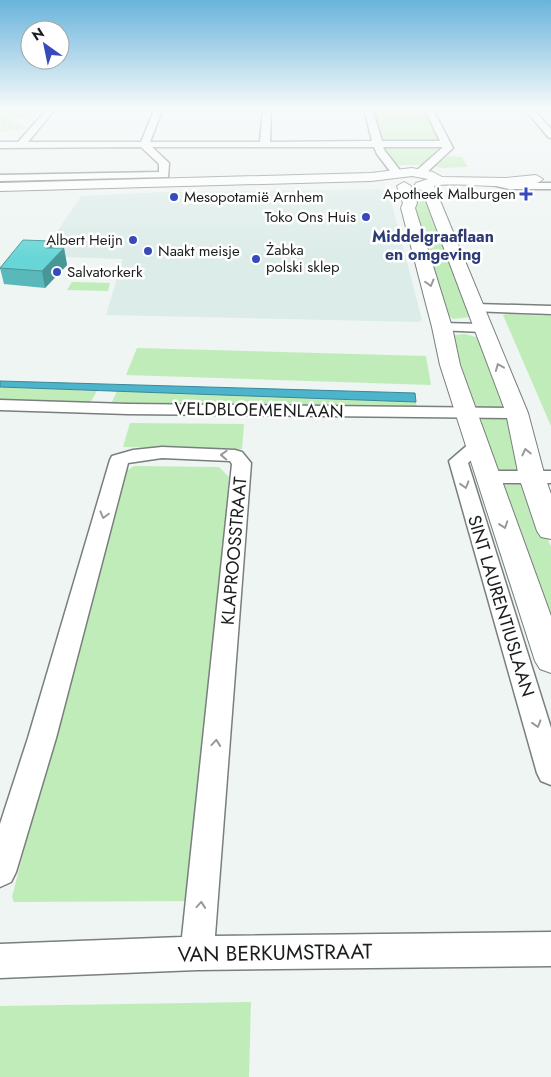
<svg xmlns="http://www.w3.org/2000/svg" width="551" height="1077" font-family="Jost,sans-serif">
	<rect width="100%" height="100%" fill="#eef5f3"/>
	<!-- built -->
	<path fill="#dcece8" d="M380 189 388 192 393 208 422 320 419 322 106 315 123 259 41 256 81 196 163 192Z"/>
	<!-- green -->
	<path fill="#c0ecb9" d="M0 108H40L27 111 38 115 10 120 28 128 1 132Z
		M372 108H423L438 140 391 141 381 138Z
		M432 146 439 151 422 165H397L385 152 383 147Z
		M448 156 462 157 468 167 442 168 431 166 439 163Z
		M413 196H427L449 253H426Z
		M429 261H453L472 313 470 317 454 319 447 315Z
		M72 282 110 283 108 291 67 290Z
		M506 314 551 316V426L503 315Z
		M465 334 483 339 509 405C499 411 480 408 470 405L449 338 455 335Z
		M137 348 426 356 431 385 126 375Z
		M0 387 97 391 90 403 0 400Z
		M117 391 416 402 417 408 111 404Z
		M482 419H505L512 422 518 470H500L493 467 477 424Z
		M130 423 244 424 242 449 123 447Z
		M134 466 219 467 229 477 194 901 14 902 12 897 120 475Z
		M520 484 527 488 551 547V636L499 489 504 485Z
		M251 1002 249 1077H0V1006Z"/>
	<!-- water -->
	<path fill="#4cb4cb" stroke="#3d8797" d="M0 381 415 393 416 402 0 387Z"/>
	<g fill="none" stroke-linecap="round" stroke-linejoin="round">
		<defs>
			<path id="minor" d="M48 108H56L28 142H141L155 108H163L150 142H260L263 108H271L270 142 372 141 364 108H372L382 141H440L424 108H432L453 148 424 175 420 176 415 173 416 171 443 147H383L385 151 402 173 397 176 393 175 377 154 374 147H152L169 163 168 177 0 181V175L159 172V164L141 147 0 148V142H18Z
				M524 108H532L551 129V138L548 137Z
				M492 179 509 183H551V189H509L488 184 487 182Z
				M476 304 551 306V314L471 311 469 308 471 305Z
				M442 323 483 324 488 325 490 328 488 331 483 332 437 330 435 327 437 324Z
				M0 400 128 404 517 408 523 409 526 413 523 417 517 418 128 414 0 410Z
				M478 440 485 442 487 446 468 463 551 728V785L541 781 537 773 449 461 471 442Z
				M162 447 235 450 242 452 251 463 215 936 551 932V966L197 970 0 978V944L182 937 232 464 230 461 162 458 128 463 56 738 16 872 11 882 0 887V824L28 738 110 460 112 456 133 450Z
				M488 471H551V483H488L481 481 478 477 481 473Z"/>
			<path id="tertiary" d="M412 168 433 172 442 177 506 178 536 175 543 179C531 194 455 180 434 186L528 413 545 477 551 494V539L541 537 537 531 519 477 506 413 422 190 416 189 414 186 416 183 428 179 412 176 371 181 0 191V183L371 173Z
				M404 182 411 186 417 203 415 208 452 327 460 365 551 616V673L540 669 535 661 440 365 432 327 401 208 403 203 397 186Z"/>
		</defs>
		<!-- minor casing -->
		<use href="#minor" stroke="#797f7d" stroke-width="3"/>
		<!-- tertiary casing -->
		<use href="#tertiary" stroke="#797f7d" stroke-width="2"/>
		<!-- minor -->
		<use href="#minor" fill="#fff" fill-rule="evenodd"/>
		<!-- tertiary -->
		<use href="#tertiary" fill="#fff" fill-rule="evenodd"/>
	</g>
	<!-- wall -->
	<path fill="#59b8b9" d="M52 248H64L67 265 45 288 4 284 0 268Z"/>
	<!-- shaded-wall -->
	<path fill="#499696" d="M51 241 54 257 64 248 67 265 45 288 42 271 46 248Z"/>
	<!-- building -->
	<path fill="#68d6d7" stroke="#499696" d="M23 240 51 241 46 248H64L42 271 0 268Z"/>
	<!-- one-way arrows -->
	<defs><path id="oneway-chevron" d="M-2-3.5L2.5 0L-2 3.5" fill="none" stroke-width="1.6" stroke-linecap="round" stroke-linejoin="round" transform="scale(1.25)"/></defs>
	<g stroke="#989a99">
		<use href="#oneway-chevron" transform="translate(430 283) rotate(75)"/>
		<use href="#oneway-chevron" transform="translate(499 367) rotate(-112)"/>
		<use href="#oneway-chevron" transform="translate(526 452) rotate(-103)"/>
		<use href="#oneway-chevron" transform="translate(224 455) rotate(-178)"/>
		<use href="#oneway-chevron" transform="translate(465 485) rotate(73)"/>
		<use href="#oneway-chevron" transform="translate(104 515) rotate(105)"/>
		<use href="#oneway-chevron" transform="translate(504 525) rotate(71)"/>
		<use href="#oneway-chevron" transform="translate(537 724) rotate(73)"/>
		<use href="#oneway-chevron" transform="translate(216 743) rotate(-85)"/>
		<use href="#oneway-chevron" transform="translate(201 905) rotate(-85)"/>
	</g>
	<!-- sky -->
	<linearGradient id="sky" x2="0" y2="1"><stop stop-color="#69b4dc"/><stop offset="0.42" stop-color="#f7fafa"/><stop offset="1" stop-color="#f7fafa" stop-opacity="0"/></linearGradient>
	<rect width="551" height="258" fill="url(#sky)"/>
	<!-- markers -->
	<g fill="#374abd" stroke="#fff" stroke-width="2">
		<path d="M523.5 186.5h5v5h5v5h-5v5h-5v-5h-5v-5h5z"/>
		<circle cx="174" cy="197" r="5"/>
		<circle cx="366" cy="217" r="5"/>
		<circle cx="133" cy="240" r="5"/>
		<circle cx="148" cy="251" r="5"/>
		<circle cx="256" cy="259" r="5"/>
		<circle cx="57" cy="272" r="5"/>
	</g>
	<g text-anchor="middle" stroke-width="5" stroke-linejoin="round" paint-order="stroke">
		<!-- far-poi labels -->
		<g font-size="15" fill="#1b1e1d" stroke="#fff" text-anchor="start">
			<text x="516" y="199" text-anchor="end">Apotheek Malburgen</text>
			<text x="184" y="202">Mesopotamië Arnhem</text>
			<text x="356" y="222" text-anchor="end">Toko Ons Huis</text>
			<text x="123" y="245" text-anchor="end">Albert Heijn</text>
			<text x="266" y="255">Żabka<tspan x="266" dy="17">polski sklep</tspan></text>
			<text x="158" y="256">Naakt meisje</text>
			<text x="67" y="277">Salvatorkerk</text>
		</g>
		<!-- far-neighbourhood labels -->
		<g font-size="16" font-weight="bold" fill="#2e3c76" stroke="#fff">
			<text x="433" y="242">Middelgraaflaan<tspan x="433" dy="18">en omgeving</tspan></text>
		</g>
		<!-- street labels -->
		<g font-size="18" fill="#1b1e1d" stroke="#fff">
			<text transform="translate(259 410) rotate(1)" y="6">VELDBLOEMENLAAN</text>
			<text transform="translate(234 551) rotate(-85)" y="6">KLAPROOSSTRAAT</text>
			<text transform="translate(501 606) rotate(73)" y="6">SINT LAURENTIUSLAAN</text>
		</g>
		<!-- near-street labels -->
		<g font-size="21" fill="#1b1e1d" stroke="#fff">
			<text transform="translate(275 953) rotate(-1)" y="7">VAN BERKUMSTRAAT</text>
		</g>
	</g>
	<!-- north arrow -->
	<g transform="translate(45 45) rotate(327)"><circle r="24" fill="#ffffff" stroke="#a4a5a5"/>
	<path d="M0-4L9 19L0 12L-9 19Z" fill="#374abd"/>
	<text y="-8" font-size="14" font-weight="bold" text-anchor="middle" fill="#1b1e1d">N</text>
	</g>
</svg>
